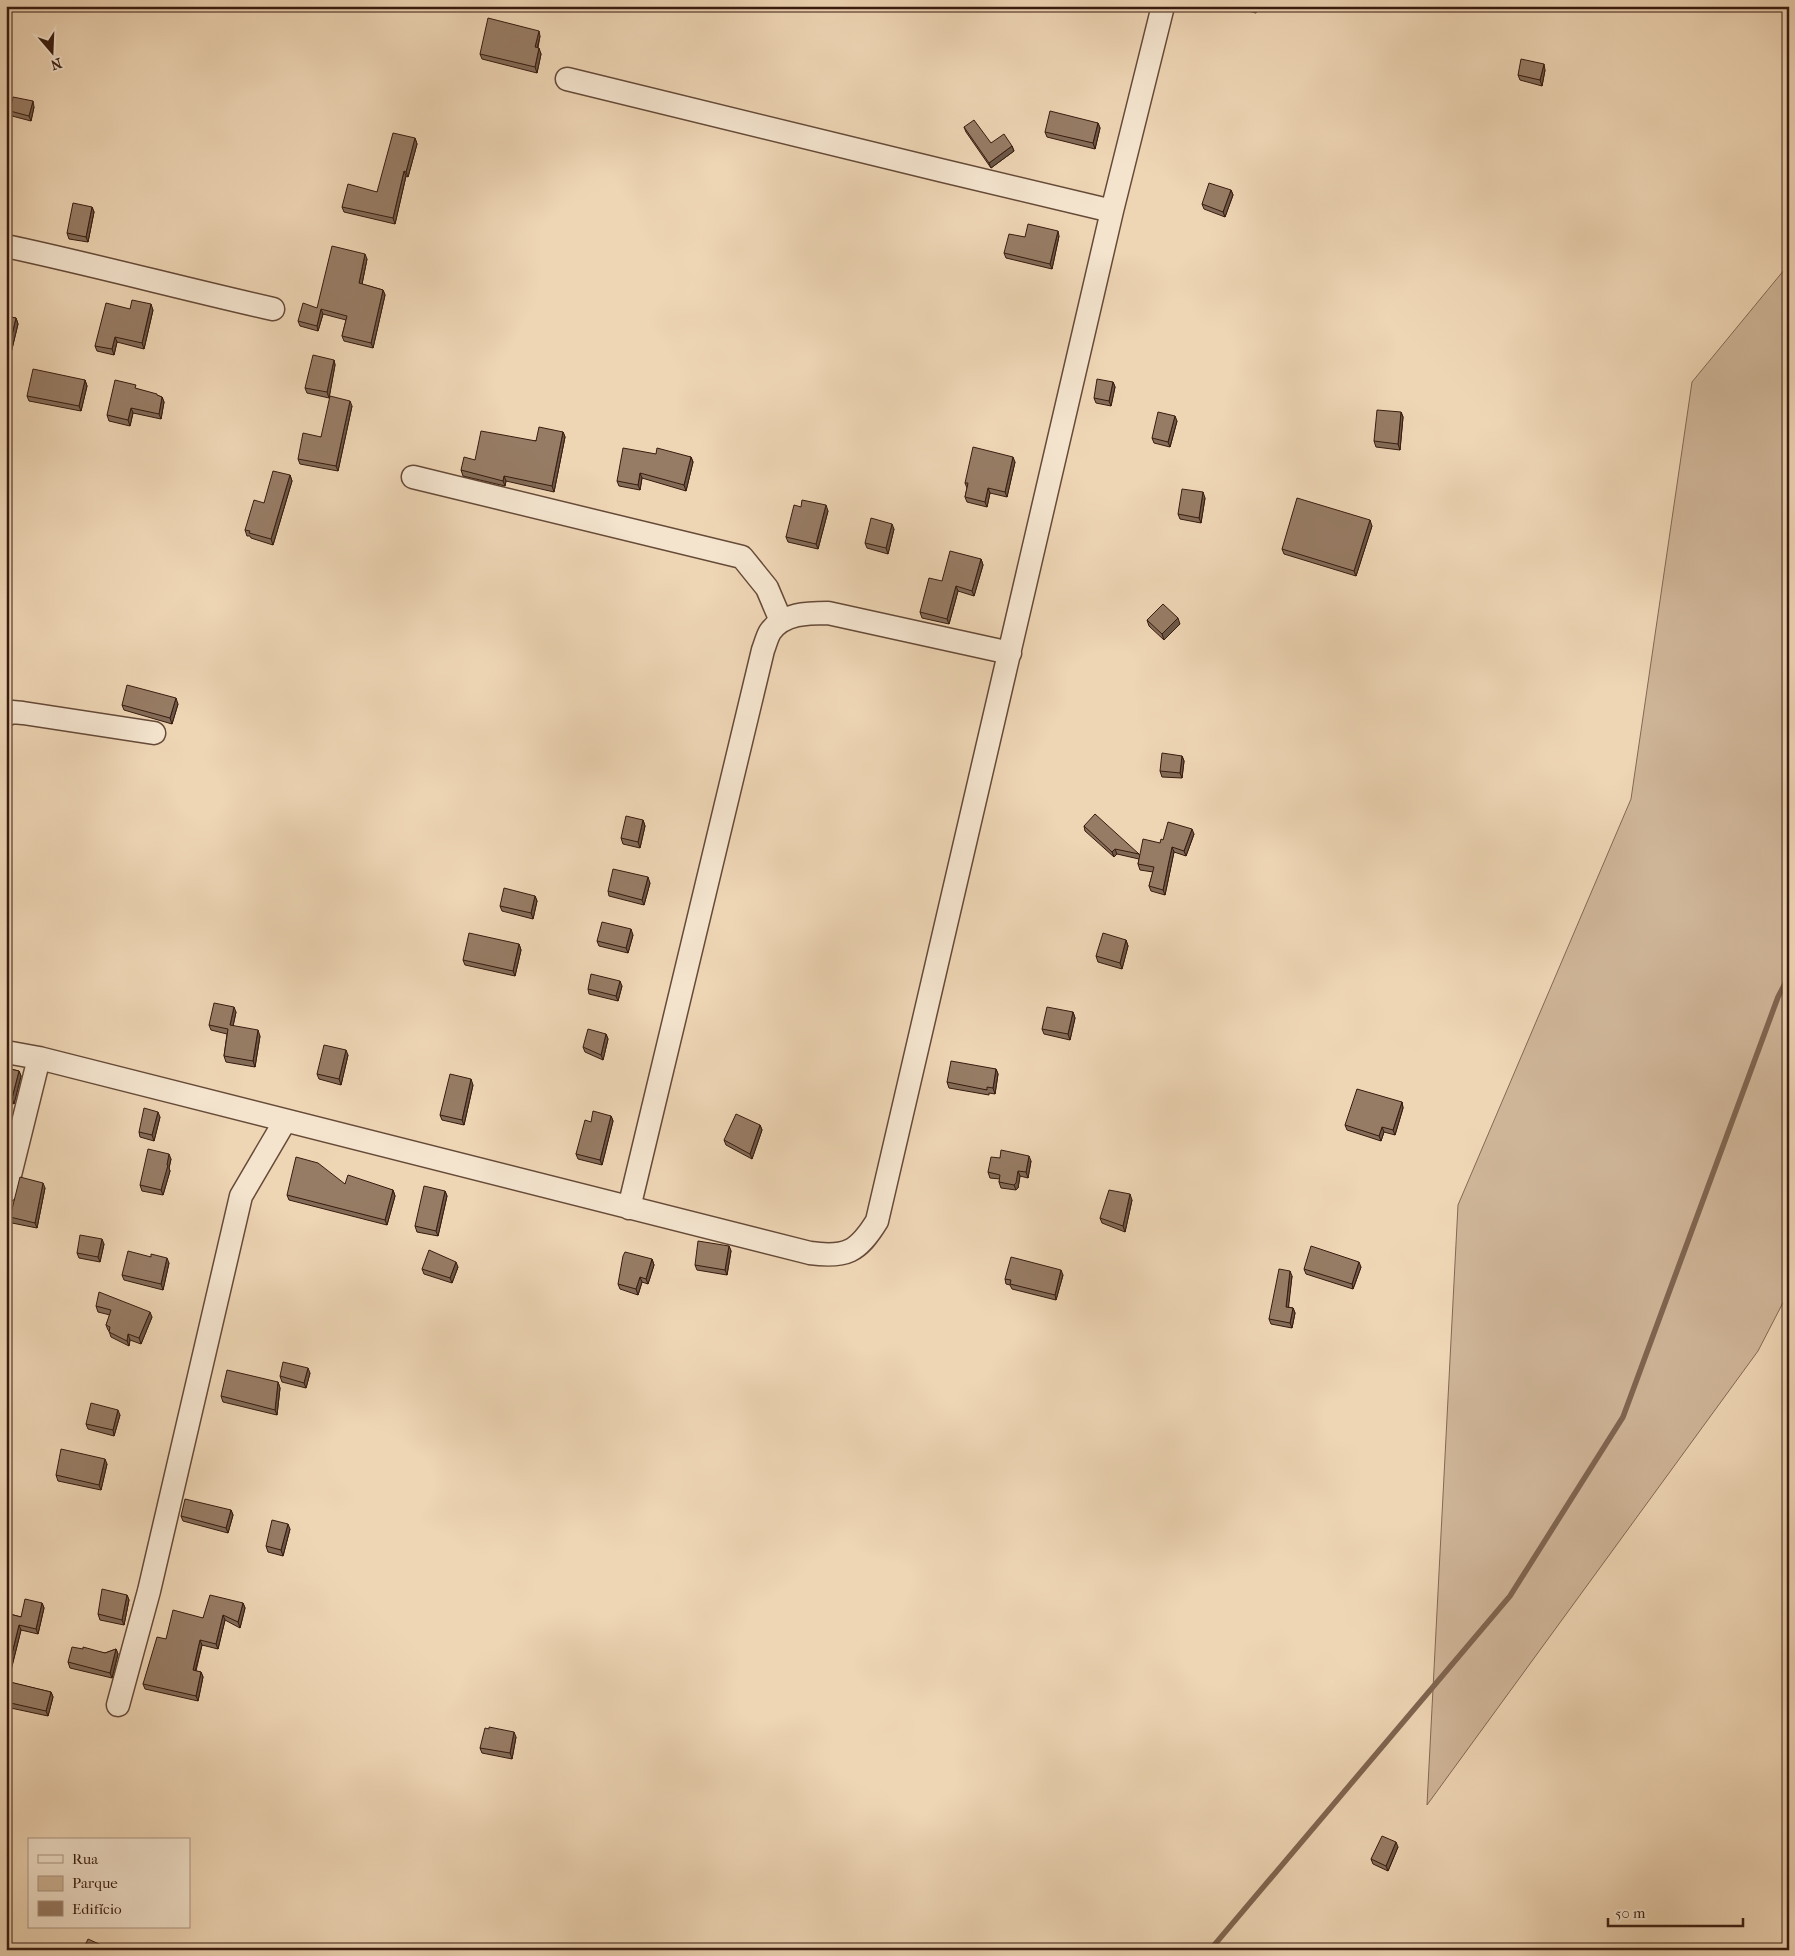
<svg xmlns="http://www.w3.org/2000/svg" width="1795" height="1956" font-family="'IM FELL French Canon',serif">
	<rect width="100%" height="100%" fill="#eed5b4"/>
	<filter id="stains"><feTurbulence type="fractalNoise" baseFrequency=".004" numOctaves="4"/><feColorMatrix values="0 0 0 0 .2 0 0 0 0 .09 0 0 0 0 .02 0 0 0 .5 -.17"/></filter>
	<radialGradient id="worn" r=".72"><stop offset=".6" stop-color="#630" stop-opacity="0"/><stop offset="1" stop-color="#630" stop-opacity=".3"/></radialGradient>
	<!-- green -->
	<path fill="#cfb598" stroke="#846854" d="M1789 264V1291L1758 1351 1427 1805 1458 1205 1631 799 1692 382Z"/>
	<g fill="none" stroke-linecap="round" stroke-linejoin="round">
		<!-- stream -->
		<path stroke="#806550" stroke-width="5.5" d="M1210 1950 1510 1596 1623 1417 1778 997 1789 976"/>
		<defs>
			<path id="minor" d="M567 79 944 171 1112 211
				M6 246C95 265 184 289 273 309
				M413 477 742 557 767 588 781 621
				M6 715 12 712 23 713 154 733
				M6 1052 39 1058 810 1253C846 1258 858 1252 877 1221L1112 211 1163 6
				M6 1191 39 1058
				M629 1208 763 650C765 645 767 637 770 632 783 613 808 613 828 613L1010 653
				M118 1705 149 1591 241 1196 285 1121"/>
		</defs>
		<!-- minor casing -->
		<use href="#minor" stroke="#664a38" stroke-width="25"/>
		<!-- minor -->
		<use href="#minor" stroke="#f4e4ce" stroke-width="22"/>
	</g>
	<!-- wall -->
	<path fill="#826b57" stroke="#381b0f" d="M345 6H362V9L345 8Z
		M1239 6H1258L1256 13 1240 9Z
		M540 36 538 48 541 54 537 73 482 59 480 54Z
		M1545 70 1542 86 1520 80 1518 75Z
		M34 107 31 121 12 116 10 111Z
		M1098 123 1100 128 1095 149 1047 137 1045 132Z
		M964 127 991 143 1012 146 1014 151 991 168 966 132Z
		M415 138 417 144 408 177 406 176 395 224 344 212 342 207 377 192Z
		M1231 190 1233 195 1225 217 1204 209 1202 204Z
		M92 207 94 212 88 242 69 239 67 233Z
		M1059 236 1052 269 1006 258 1004 253 1025 237Z
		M367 259 362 284 383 290 385 295 373 348 344 341 342 336 346 320 323 314 318 331 300 326 298 321 317 308Z
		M130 309 153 310 144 349 117 342 114 355 97 351 95 346Z
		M6 316 16 318 18 324 11 353 6 352Z
		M334 360 335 365 329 398 307 393 305 388Z
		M85 380 87 386 81 411 29 401 27 396Z
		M1113 382 1115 387 1111 406 1096 403 1094 398Z
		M137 389 162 397 164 402 161 419 133 413 130 426 109 421 107 415Z
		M352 406 338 471 300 464 298 459Z
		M1401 412 1403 417 1400 450 1376 447 1374 441Z
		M1177 421 1170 447 1154 443 1152 438Z
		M563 432 565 437 554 492 506 481 505 486 463 476 461 470 475 460Z
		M656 454 691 457 693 462 686 491 642 478 640 490 619 486 617 481Z
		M1015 462 1007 497 990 493 987 507 967 502 965 497 967 488 965 483Z
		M290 475 292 481 273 545 251 538 250 536H247L245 530 264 503Z
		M1205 498 1201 523 1180 519 1178 514Z
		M801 507 828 511 818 549 788 542 786 537Z
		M1372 526 1356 576 1284 554 1282 549Z
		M894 529 888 554 867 548 865 543Z
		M981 559 983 565 974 596 958 591 949 624 922 618 920 612 942 581Z
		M1147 620 1180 624 1164 640 1149 626Z
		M178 704 172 724 124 710 122 705Z
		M1182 756 1184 761 1182 778 1162 777 1160 771Z
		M643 820 645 826 640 848 623 844 621 838Z
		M1084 826 1139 854 1140 856 1160 843 1163 840 1194 834 1186 856 1174 852 1165 895 1151 891 1149 886 1153 872 1140 870 1138 864 1139 859 1117 854 1114 857 1085 831Z
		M650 883 644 905 609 896 608 891Z
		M535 896 537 901 533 919 502 911 500 906Z
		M633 935 628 953 599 946 597 941Z
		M1126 940 1128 946 1122 969 1098 962 1096 956Z
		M519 944 521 950 515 976 465 965 463 960Z
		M622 986 618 1001 589 994 588 989Z
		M236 1012 233 1026 260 1036 255 1067 226 1062 224 1056 227 1034 211 1030 209 1025Z
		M1073 1012 1075 1018 1070 1040 1044 1034 1042 1029Z
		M606 1034 608 1039 603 1060 585 1052 583 1047Z
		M348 1055 341 1085 319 1079 317 1074Z
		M6 1068 19 1071 21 1076 14 1104 12 1103 6 1135Z
		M996 1069 998 1074 995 1094 989 1093V1095L949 1088 947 1082Z
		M473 1085 464 1125 442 1120 440 1115Z
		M1402 1102 1403 1108 1395 1135 1384 1132 1381 1141 1347 1130 1345 1125Z
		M611 1116 613 1121 602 1165 578 1159 576 1154 591 1122Z
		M160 1117 154 1141 140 1137 139 1132Z
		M760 1125 762 1130 752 1159 726 1145 724 1140Z
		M171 1159 169 1168 170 1171 163 1195 142 1191 140 1185Z
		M1031 1161 1028 1178 1020 1176 1018 1188 1016 1190 1001 1188 999 1182 1000 1179 990 1178 988 1172Z
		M345 1184 393 1190 395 1196 387 1225 289 1200 287 1195Z
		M45 1188 37 1228 12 1223 10 1217Z
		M445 1191 447 1196 438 1236 417 1232 415 1226Z
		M1132 1200 1125 1232 1102 1223 1100 1218Z
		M104 1244 100 1262 79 1258 77 1253Z
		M729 1246 731 1251 727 1275 697 1270 695 1265Z
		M151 1257 169 1263 163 1290 124 1280 122 1275Z
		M652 1259 654 1265 648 1284 642 1282 638 1295 620 1289 618 1284Z
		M458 1267 452 1283 424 1274 422 1269Z
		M1361 1267 1353 1289 1306 1274 1304 1269Z
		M1063 1275 1056 1300 1012 1289 1010 1285 1006 1284 1005 1279Z
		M1292 1276 1288 1307 1293 1308 1295 1313 1292 1328 1271 1324 1269 1319Z
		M96 1306 152 1317 141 1344 130 1340 129 1346 111 1337 109 1331 108 1330 106 1325 110 1315 98 1312Z
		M310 1373 306 1388 282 1382 280 1376Z
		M278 1382 280 1388 277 1415 223 1402 221 1396Z
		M120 1415 114 1436 88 1429 86 1424Z
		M107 1464 101 1490 58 1481 56 1475Z
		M231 1510 233 1515 228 1533 183 1521 181 1516Z
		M290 1529 283 1556 268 1552 266 1546Z
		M127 1595 129 1600 124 1625 100 1620 98 1614Z
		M42 1603 44 1608 38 1634 21 1630 8 1682 51 1692 53 1697 48 1716 6 1707V1613L21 1617Z
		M243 1603 245 1608 240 1628 225 1620 218 1649 202 1645 196 1671 201 1672 203 1677 198 1701 145 1689 143 1684 166 1639 203 1618Z
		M83 1649 105 1653 116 1649 118 1654 112 1678 70 1668 68 1662Z
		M516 1737 512 1759 482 1753 480 1748Z
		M1398 1847 1388 1871 1373 1864 1371 1859Z"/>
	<!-- shaded-wall -->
	<path fill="#6a5747" stroke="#381b0f" d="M1254 6H1258L1256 13 1254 7Z
		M539 31 540 36 536 53 535 47Z
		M539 48 541 54 537 73 535 67Z
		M1544 64 1545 70 1542 86 1540 80Z
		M33 101 34 107 31 121 29 116Z
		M1098 123 1100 128 1095 149 1093 143Z
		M415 138 417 144 408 177 406 172Z
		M1012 146 1014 151 991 168 989 163Z
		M404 171 406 176 395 224 393 218Z
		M1231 190 1233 195 1225 217 1223 212Z
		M92 207 94 212 88 242 86 237Z
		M1058 231 1059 236 1052 269 1050 264Z
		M365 254 367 259 361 289 359 283Z
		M383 290 385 295 373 348 371 343Z
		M151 304 153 310 144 349 142 343Z
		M321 309 323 314 318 331 317 326Z
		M16 318 18 324 11 353 9 347Z
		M115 337 117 342 114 355 112 349Z
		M334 360 335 365 329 398 327 392Z
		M85 380 87 386 81 411 79 406Z
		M1113 382 1115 387 1111 406 1109 401Z
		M162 397 164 402 161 419 159 414Z
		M350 401 352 406 338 471 336 466Z
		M131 408 133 413 130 426 128 420Z
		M1401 412 1403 417 1400 450 1398 444Z
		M1175 416 1177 421 1170 447 1168 442Z
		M563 432 565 437 554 492 552 486Z
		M691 457 693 462 686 491 684 485Z
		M1013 457 1015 462 1007 497 1005 492Z
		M640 473 642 478 640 490 638 485Z
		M290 475 292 481 273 545 271 539Z
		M504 476 506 481 505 486 503 481Z
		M988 488 990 493 987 507 985 502Z
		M1203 492 1205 498 1201 523 1199 518Z
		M826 505 828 511 818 549 816 544Z
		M1370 520 1372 526 1356 576 1354 571Z
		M892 524 894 529 888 554 886 548Z
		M981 559 983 565 974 596 972 591Z
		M956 586 958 591 949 624 947 619Z
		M1178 618 1180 624 1164 640 1162 634Z
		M176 698 178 704 172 724 170 718Z
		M1182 756 1184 761 1182 778 1180 773Z
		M643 820 645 826 640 848 638 842Z
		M1192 829 1194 834 1186 856 1184 851Z
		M1172 847 1174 852 1165 895 1163 890Z
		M1115 849 1117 854 1114 857 1112 852Z
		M648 877 650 883 644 905 642 900Z
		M535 896 537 901 533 919 531 913Z
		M631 929 633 935 628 953 626 948Z
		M1126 940 1128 946 1122 969 1120 963Z
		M519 944 521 950 515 976 513 971Z
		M620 981 622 986 618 1001 616 996Z
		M234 1007 236 1012 232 1031 230 1025Z
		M1073 1012 1075 1018 1070 1040 1068 1034Z
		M258 1030 260 1036 255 1067 253 1061Z
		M606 1034 608 1039 603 1060 601 1055Z
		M346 1050 348 1055 341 1085 339 1079Z
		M996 1069 998 1074 995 1094 993 1088Z
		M19 1071 21 1076 14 1104 12 1098Z
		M471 1079 473 1085 464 1125 462 1120Z
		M10 1098 12 1103 6 1135V1120Z
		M1402 1102 1403 1108 1395 1135 1393 1130Z
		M158 1112 160 1117 154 1141 152 1135Z
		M611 1116 613 1121 602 1165 600 1160Z
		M760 1125 762 1130 752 1159 750 1154Z
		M1382 1127 1384 1132 1381 1141 1379 1136Z
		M169 1154 171 1159 169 1168 170 1171 163 1195 161 1190Z
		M1029 1156 1031 1161 1028 1178 1026 1172Z
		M1018 1171 1020 1176 1018 1188 1016 1190 1014 1185Z
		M43 1183 45 1188 37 1228 35 1223Z
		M393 1190 395 1196 387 1225 385 1220Z
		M445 1191 447 1196 438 1236 436 1231Z
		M1130 1194 1132 1200 1125 1232 1123 1226Z
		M102 1239 104 1244 100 1262 98 1257Z
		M729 1246 731 1251 727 1275 725 1270Z
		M167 1258 169 1263 163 1290 161 1284Z
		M652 1259 654 1265 648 1284 646 1279Z
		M456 1262 458 1267 452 1283 450 1278Z
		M1359 1262 1361 1267 1353 1289 1352 1284Z
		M1061 1270 1063 1275 1056 1300 1055 1295Z
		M1290 1271 1292 1276 1288 1312 1286 1307Z
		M640 1277 642 1282 638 1295 636 1289Z
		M1293 1308 1295 1313 1292 1328 1290 1323Z
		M150 1312 152 1317 141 1344 139 1338Z
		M128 1334 130 1340 129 1346 127 1341Z
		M308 1368 310 1373 306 1388 304 1383Z
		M278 1382 280 1388 277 1415 275 1410Z
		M118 1410 120 1415 114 1436 113 1430Z
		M105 1459 107 1464 101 1490 99 1485Z
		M231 1510 233 1515 228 1533 226 1528Z
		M288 1524 290 1529 283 1556 281 1550Z
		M127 1595 129 1600 124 1625 122 1620Z
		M42 1603 44 1608 38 1634 36 1629Z
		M243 1603 245 1608 240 1628 238 1622Z
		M223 1615 225 1620 218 1649 216 1644Z
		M19 1625 21 1630 7 1686 6 1683V1678Z
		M200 1640 202 1645 194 1675 193 1670Z
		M116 1649 118 1654 112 1678 110 1673Z
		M201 1672 203 1677 198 1701 196 1696Z
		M51 1692 53 1697 48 1716 46 1711Z
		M514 1732 516 1737 512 1759 510 1753Z
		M1396 1842 1398 1847 1388 1871 1386 1866Z"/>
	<!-- building -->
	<path fill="#977c65" stroke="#381b0f" d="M488 18 539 31 535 47 539 48 535 67 480 54Z
		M1521 59 1544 64 1540 80 1518 75Z
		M13 97 33 101 29 116 10 111Z
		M1050 111 1098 123 1093 143 1045 132Z
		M974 120 991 143 1004 134 1012 146 989 163 964 127Z
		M393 133 415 138 406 172 404 171 393 218 342 207 348 184 377 192Z
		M1209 183 1231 190 1223 212 1202 204Z
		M73 203 92 207 86 237 67 233Z
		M1028 224 1058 231 1050 264 1004 253 1009 234 1025 237Z
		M332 246 365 254 359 283 383 290 371 343 342 336 347 316 321 309 317 326 298 321 303 303 317 308Z
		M132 300 151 304 142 343 115 337 112 349 95 346 106 303 130 309Z
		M6 316 16 318 9 347H6Z
		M313 355 334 360 327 392 305 388Z
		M33 369 85 380 79 406 27 396Z
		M1097 379 1113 382 1109 401 1094 398Z
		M115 380 136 385 135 388 157 394V395L162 397 159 414 131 408 128 420 107 415Z
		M330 396 350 401 336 466 298 459 303 433 321 437Z
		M1377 410 1401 412 1398 444 1374 441Z
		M1158 412 1175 416 1168 442 1152 438Z
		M539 427 563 432 552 486 504 476 503 481 461 470 464 457 475 460 481 431 536 441Z
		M973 447 1013 457 1005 492 988 488 985 502 965 497 968 483H965Z
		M623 448 656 454 657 448 691 457 684 485 640 473 638 485 617 481Z
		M273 471 290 475 271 539 249 533 250 531 245 530 254 500 264 503Z
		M1182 489 1203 492 1199 518 1178 514Z
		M1297 498 1370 520 1354 571 1282 549Z
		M802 500 826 505 816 544 786 537 794 505 801 507Z
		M871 518 892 524 886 548 865 543Z
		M950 551 981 559 972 591 956 586 947 619 920 612 929 578 942 581Z
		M1163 604 1178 618 1162 634 1147 620Z
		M127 685 176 698 170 718 122 705Z
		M1162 753 1182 756 1180 773 1160 771Z
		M1095 814 1139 854 1115 849 1112 852 1084 826Z
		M626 816 643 820 638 842 621 838Z
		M1168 822 1192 829 1184 851 1172 847 1163 890 1149 886 1154 867 1138 864 1143 839 1160 843 1161 839 1163 840Z
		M613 869 648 877 642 900 608 891Z
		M504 888 535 896 531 913 500 906Z
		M602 922 631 929 626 948 597 941Z
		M469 933 519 944 513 971 463 960Z
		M1103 933 1126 940 1120 963 1096 956Z
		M591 974 620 981 616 996 588 989Z
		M214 1003 234 1007 230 1025 258 1030 253 1061 224 1056 228 1029 209 1025Z
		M1047 1007 1073 1012 1068 1034 1042 1029Z
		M588 1029 606 1034 601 1055 583 1047Z
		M324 1045 346 1050 339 1079 317 1074Z
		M951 1061 996 1069 993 1088 987 1087V1090L947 1082Z
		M6 1068 19 1071 12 1098H10L6 1120Z
		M450 1074 471 1079 462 1120 440 1115Z
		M1357 1089 1402 1102 1393 1130 1382 1127 1379 1136 1345 1125Z
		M144 1108 158 1112 152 1135 139 1132Z
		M593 1111 611 1116 600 1160 576 1154 585 1120 591 1122Z
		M736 1114 760 1125 750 1154 724 1140Z
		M148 1149 169 1154 167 1165H168L161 1190 140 1185Z
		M1001 1150 1029 1156 1026 1172 1018 1171 1016 1183 1014 1185 999 1182 1000 1175 988 1172 991 1157 1000 1158Z
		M296 1157 318 1163 345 1184 348 1175 393 1190 385 1220 287 1195Z
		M20 1177 43 1183 35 1223 10 1217Z
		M424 1186 445 1191 436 1231 415 1226Z
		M1109 1190 1130 1194 1123 1226 1100 1218Z
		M80 1235 102 1239 98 1257 77 1253Z
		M698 1241 729 1246 725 1270 695 1265Z
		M1311 1246 1359 1262 1352 1284 1304 1269Z
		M429 1250 456 1262 450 1278 422 1269Z
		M128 1251 151 1257V1254L167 1258 161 1284 122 1275Z
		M625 1252 652 1259 646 1279 640 1277 636 1289 618 1284 623 1256Z
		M1011 1257 1061 1270 1055 1295 1010 1284 1011 1280 1005 1279Z
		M1279 1269 1290 1271 1286 1307 1293 1308 1290 1323 1269 1319Z
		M99 1292 150 1312 139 1338 128 1334 127 1341 109 1332 110 1327 106 1325 111 1310 96 1306Z
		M283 1362 308 1368 304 1383 280 1376Z
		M227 1370 278 1382 275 1410 221 1396Z
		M91 1403 118 1410 113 1430 86 1424Z
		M61 1449 105 1459 99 1485 56 1475Z
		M185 1499 231 1510 226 1528 181 1516Z
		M272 1520 288 1524 281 1550 266 1546Z
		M102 1589 127 1595 122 1620 98 1614Z
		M210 1595 243 1603 238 1622 223 1615 216 1644 200 1640 193 1670 201 1672 196 1696 143 1684 157 1637 166 1639 173 1610 203 1618Z
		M25 1599 42 1603 36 1629 19 1625 6 1678V1613L21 1617Z
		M72 1647 83 1649V1647L105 1653 116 1649 110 1673 68 1662Z
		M6 1681 51 1692 46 1711 6 1702Z
		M489 1727 514 1732 510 1753 480 1748 485 1728 489 1729Z
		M1382 1836 1396 1842 1386 1866 1371 1859Z
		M88 1939 110 1949 109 1950H83Z"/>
	<!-- margin -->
	<rect width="1795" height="1956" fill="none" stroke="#eed5b4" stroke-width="25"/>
	<rect x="8" y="8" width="1780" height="1941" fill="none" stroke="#381b0f" stroke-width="2.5"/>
	<rect x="12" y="12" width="1770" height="1931" fill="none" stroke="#381b0f"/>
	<!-- legend -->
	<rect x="28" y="1838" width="162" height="90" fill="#f4e4ce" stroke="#a99482"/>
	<rect x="38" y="1855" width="25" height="8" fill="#f4e4ce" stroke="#a99482"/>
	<text x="72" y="1864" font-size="15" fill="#381b0f">Rua</text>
	<rect x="38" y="1876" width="25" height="15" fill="#cfb598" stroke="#a99482"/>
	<text x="72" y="1888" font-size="15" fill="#381b0f">Parque</text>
	<rect x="38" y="1901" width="25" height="15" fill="#977c65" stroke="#a99482"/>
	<text x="72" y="1914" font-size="15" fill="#381b0f">Edifício</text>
	<!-- north arrow -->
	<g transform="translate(52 52) rotate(161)" stroke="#f4e4ce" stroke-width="4" paint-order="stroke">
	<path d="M0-4L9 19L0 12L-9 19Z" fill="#381b0f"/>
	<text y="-8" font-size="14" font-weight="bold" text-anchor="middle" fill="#381b0f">N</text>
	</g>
	<!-- scale -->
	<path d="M1608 1918v8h135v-8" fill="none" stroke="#381b0f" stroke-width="2.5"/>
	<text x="1615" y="1918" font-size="15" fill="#381b0f" stroke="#f4e4ce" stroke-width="4" paint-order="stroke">50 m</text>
	<rect width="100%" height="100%" filter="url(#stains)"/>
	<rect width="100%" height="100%" fill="url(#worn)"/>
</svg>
